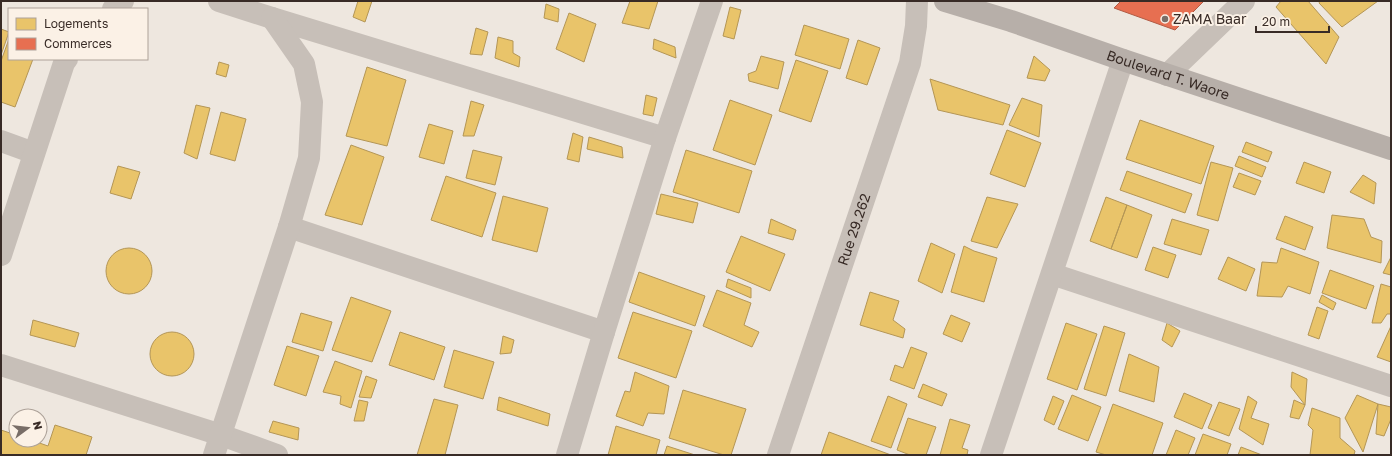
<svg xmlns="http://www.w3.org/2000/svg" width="1392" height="456" font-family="'Golos Text',sans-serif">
	<rect width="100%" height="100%" fill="#eee7df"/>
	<!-- homes -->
	<path fill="#e9c46a" stroke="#b49656" d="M358 1H372L365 22 353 17Z
		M630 1H658L649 29 622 23Z
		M1281 1H1308L1339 37 1326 64 1276 7Z
		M1320 1H1378L1342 27 1319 3Z
		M546 4 559 9 558 22 544 18Z
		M730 7 741 10 734 39 723 36Z
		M569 13 596 24 584 62 556 49Z
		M804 25 849 39 840 69 795 55Z
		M476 28 488 32 482 55 470 54Z
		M1 29 9 32 1 55Z
		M498 37 513 41V53L520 57 519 67 495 58Z
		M9 39V59H33L15 107 1 102V61Z
		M654 39 675 47 676 58 653 49Z
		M858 40 880 48 867 85 846 78Z
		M761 56 784 62 778 89 749 81 748 74 756 71Z
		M1034 56 1050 70 1045 81 1027 78Z
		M796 60 828 71 811 122 779 111Z
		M219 62 229 65 226 77 216 74Z
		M367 67 406 80 387 146 346 136Z
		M930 79 1010 105 1003 125 938 110Z
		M646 95 657 98 653 116 643 114Z
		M1022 98 1042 105 1039 137 1009 125Z
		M730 100 772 115 755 165 713 150Z
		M471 101 484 105 474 136H463Z
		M196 105 210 108 197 159 184 153Z
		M221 112 246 119 235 161 210 154Z
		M1140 120 1214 146 1201 184 1126 159Z
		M429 124 453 131 444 164 419 157Z
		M1007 130 1041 143 1025 187 990 174Z
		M573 133 583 137 579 162 567 159Z
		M589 137 622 147 623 158 587 149Z
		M1246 142 1272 152 1268 162 1242 152Z
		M351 145 384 157 362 225 325 215Z
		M473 150 502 157 495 185 466 178Z
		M686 150 752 171 739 213 673 192Z
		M1239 156 1266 167 1262 177 1235 166Z
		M1211 162 1233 168 1218 221 1197 215Z
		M1304 162 1331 172 1324 193 1296 183Z
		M118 166 140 172 131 199 110 193Z
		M1127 171 1192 194 1185 213 1120 190Z
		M1239 173 1261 181 1255 195 1233 187Z
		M1363 175 1376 183 1374 204 1350 192Z
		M446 176 496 193 482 237 431 220Z
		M661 194 698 203 693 223 656 214Z
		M503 196 548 208 537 252 492 240Z
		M987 197 1018 204 997 248 971 241Z
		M1106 197 1127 205 1111 249 1090 241Z
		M1127 205 1152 215 1137 258 1111 249Z
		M1332 215 1364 219 1371 237 1382 241 1381 263 1327 248Z
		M1285 216 1313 227 1305 250 1276 239Z
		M771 219 796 230 793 240 768 233Z
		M1172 219 1209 230 1201 255 1164 244Z
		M741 236 785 254 770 291 726 272Z
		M931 243 955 254 942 293 918 281Z
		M964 246 974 251 997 258 984 302 951 292Z
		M1153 247 1176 255 1168 278 1145 270Z
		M106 271a23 23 0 1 1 46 0a23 23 0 1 1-46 0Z
		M1281 248 1319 262 1310 294 1288 286 1282 297 1257 296 1262 262 1277 263Z
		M1228 257 1255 269 1246 291 1218 279Z
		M1391 257V275L1383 273Z
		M1330 270 1374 286 1366 309 1322 293Z
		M639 272 705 296 695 326 629 302Z
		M728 279 751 288V298L726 287Z
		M1381 284 1391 287V314H1387L1381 323H1372Z
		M717 290 751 303 744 325 759 332 752 347 703 326Z
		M870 292 899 301 893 320 905 329 903 338 860 325Z
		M1322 295 1336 303 1333 310 1319 302Z
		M351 297 391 311 372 362 332 350Z
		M1317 307 1328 311 1319 339 1308 335Z
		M633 312 692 331 676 378 618 358Z
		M301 313 332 322 323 351 292 342Z
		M951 315 970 323 962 342 943 334Z
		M33 320 79 333 75 347 30 335Z
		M1066 323 1097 334 1077 390 1047 379Z
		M1167 323 1180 331 1172 347 1162 340Z
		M1104 326 1125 333 1106 396 1084 389Z
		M1391 326V362L1377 357Z
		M150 354a22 22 0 1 1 44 0a22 22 0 1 1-44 0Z
		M400 332 445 347 434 380 389 365Z
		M503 336 514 340 511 353 500 354Z
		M287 346 319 356 306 396 274 385Z
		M911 347 927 353 914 389 890 380 895 365 903 368Z
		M454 350 494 362 483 399 444 387Z
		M1129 354 1159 367 1154 402 1119 391Z
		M335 361 362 371 351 408 340 404 341 396 323 392Z
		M635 372 669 386 664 414 648 413 643 426 616 416 625 391 630 392Z
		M1292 372 1307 379 1305 405 1291 387Z
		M366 376 377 380 371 398 359 397Z
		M923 384 947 394 942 406 918 397Z
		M683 390 746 409 731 455H724L669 438Z
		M1184 393 1212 405 1202 429 1174 417Z
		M1072 395 1101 407 1088 441 1058 429Z
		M1357 395 1378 404 1363 452 1345 418Z
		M888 396 907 404 891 448 871 441Z
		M1053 396 1064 401 1054 425 1044 420Z
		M1248 396 1257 402 1251 418 1269 424 1263 445 1239 429Z
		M499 397 550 414 548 426 497 410Z
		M434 399 458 405 445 455H417Z
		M359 400 368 402 364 421H354Z
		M1294 400 1305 405 1299 419 1290 417Z
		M1219 402 1240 409 1229 436 1208 428Z
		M1113 404 1163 423 1152 455H1106L1096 452Z
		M1378 404 1391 407V419L1384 436 1376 434Z
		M1312 408 1340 418V438L1355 451 1354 455H1310L1313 430 1308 425Z
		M908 418 936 427 926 455H910L897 450Z
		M950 419 970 425 962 448 968 450 967 455H940Z
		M273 421 299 428 298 440 269 432Z
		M55 425 92 437 86 455H1V430L16 435V440H31L48 446Z
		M616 426 660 440 656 455H608Z
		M1176 430 1195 438 1188 455H1166Z
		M829 432 891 455H821Z
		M1203 434 1231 444 1227 455H1195Z
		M667 446 695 455H664Z
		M1241 447 1262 455H1238Z"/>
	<!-- shops -->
	<path fill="#e76f51" stroke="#b25b44" d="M1121 1H1204L1175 30 1114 8Z"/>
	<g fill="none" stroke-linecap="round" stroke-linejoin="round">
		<!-- street -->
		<g stroke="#c7bfb8" stroke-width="22">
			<path d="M219 1 272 18 665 138"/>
			<path d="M113 9 123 1"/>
			<path d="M1167 75 1244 1"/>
			<path d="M1 141 34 153"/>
			<path d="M289 227 604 332"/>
			<path d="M1 255 64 63 67 59"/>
			<path d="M1052 274 1391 386"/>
			<path d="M1 365 221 435 277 455"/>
			<path d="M214 455 289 227 309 158 312 102 304 64 272 18"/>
			<path d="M567 455 604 332 665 138 712 1"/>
			<path id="s1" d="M778 455 910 63 916 26 917 1"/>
			<path d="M991 455 1123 60"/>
		</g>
		<!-- secondary -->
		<path stroke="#b7afa9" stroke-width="22" id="s2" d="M945 1 1011 21 1123 60 1391 149"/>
	</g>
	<!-- markers -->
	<circle fill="#786d67" stroke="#fbf1e6" stroke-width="1.5" cx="1165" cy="19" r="4"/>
	<g text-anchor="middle" stroke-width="4" stroke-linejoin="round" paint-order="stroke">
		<!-- poi labels -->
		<g font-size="14" fill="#382b26" stroke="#fbf1e6" text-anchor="start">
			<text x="1173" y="24">ZAMA Baar</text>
		</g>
		<!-- street labels -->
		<g font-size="14" fill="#382b26" stroke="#fbf1e6">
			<text dy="5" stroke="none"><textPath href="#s2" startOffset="235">Boulevard T. Waore</textPath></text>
			<text dy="5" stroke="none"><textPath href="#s1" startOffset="238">Rue 29.262</textPath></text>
		</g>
	</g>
	<!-- border -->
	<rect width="1392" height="456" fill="none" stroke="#382b26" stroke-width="4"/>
	<!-- legend -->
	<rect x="8" y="8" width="140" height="52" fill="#fbf1e6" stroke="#ada299"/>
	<rect x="16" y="18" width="20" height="12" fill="#e9c46a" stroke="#ada299"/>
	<text x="44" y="28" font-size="12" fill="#382b26">Logements</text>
	<rect x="16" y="38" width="20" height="12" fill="#e76f51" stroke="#ada299"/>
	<text x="44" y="48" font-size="12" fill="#382b26">Commerces</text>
	<!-- north arrow -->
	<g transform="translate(28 428) rotate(75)"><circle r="19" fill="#fbf1e6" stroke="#ada299"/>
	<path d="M0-3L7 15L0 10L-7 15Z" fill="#786d67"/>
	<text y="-6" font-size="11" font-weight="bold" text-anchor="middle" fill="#382b26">N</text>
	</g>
	<!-- scale -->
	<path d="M1256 26v6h73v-6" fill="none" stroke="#382b26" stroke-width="2"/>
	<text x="1262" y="26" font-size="12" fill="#382b26" stroke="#fbf1e6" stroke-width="3" paint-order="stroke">20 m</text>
</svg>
